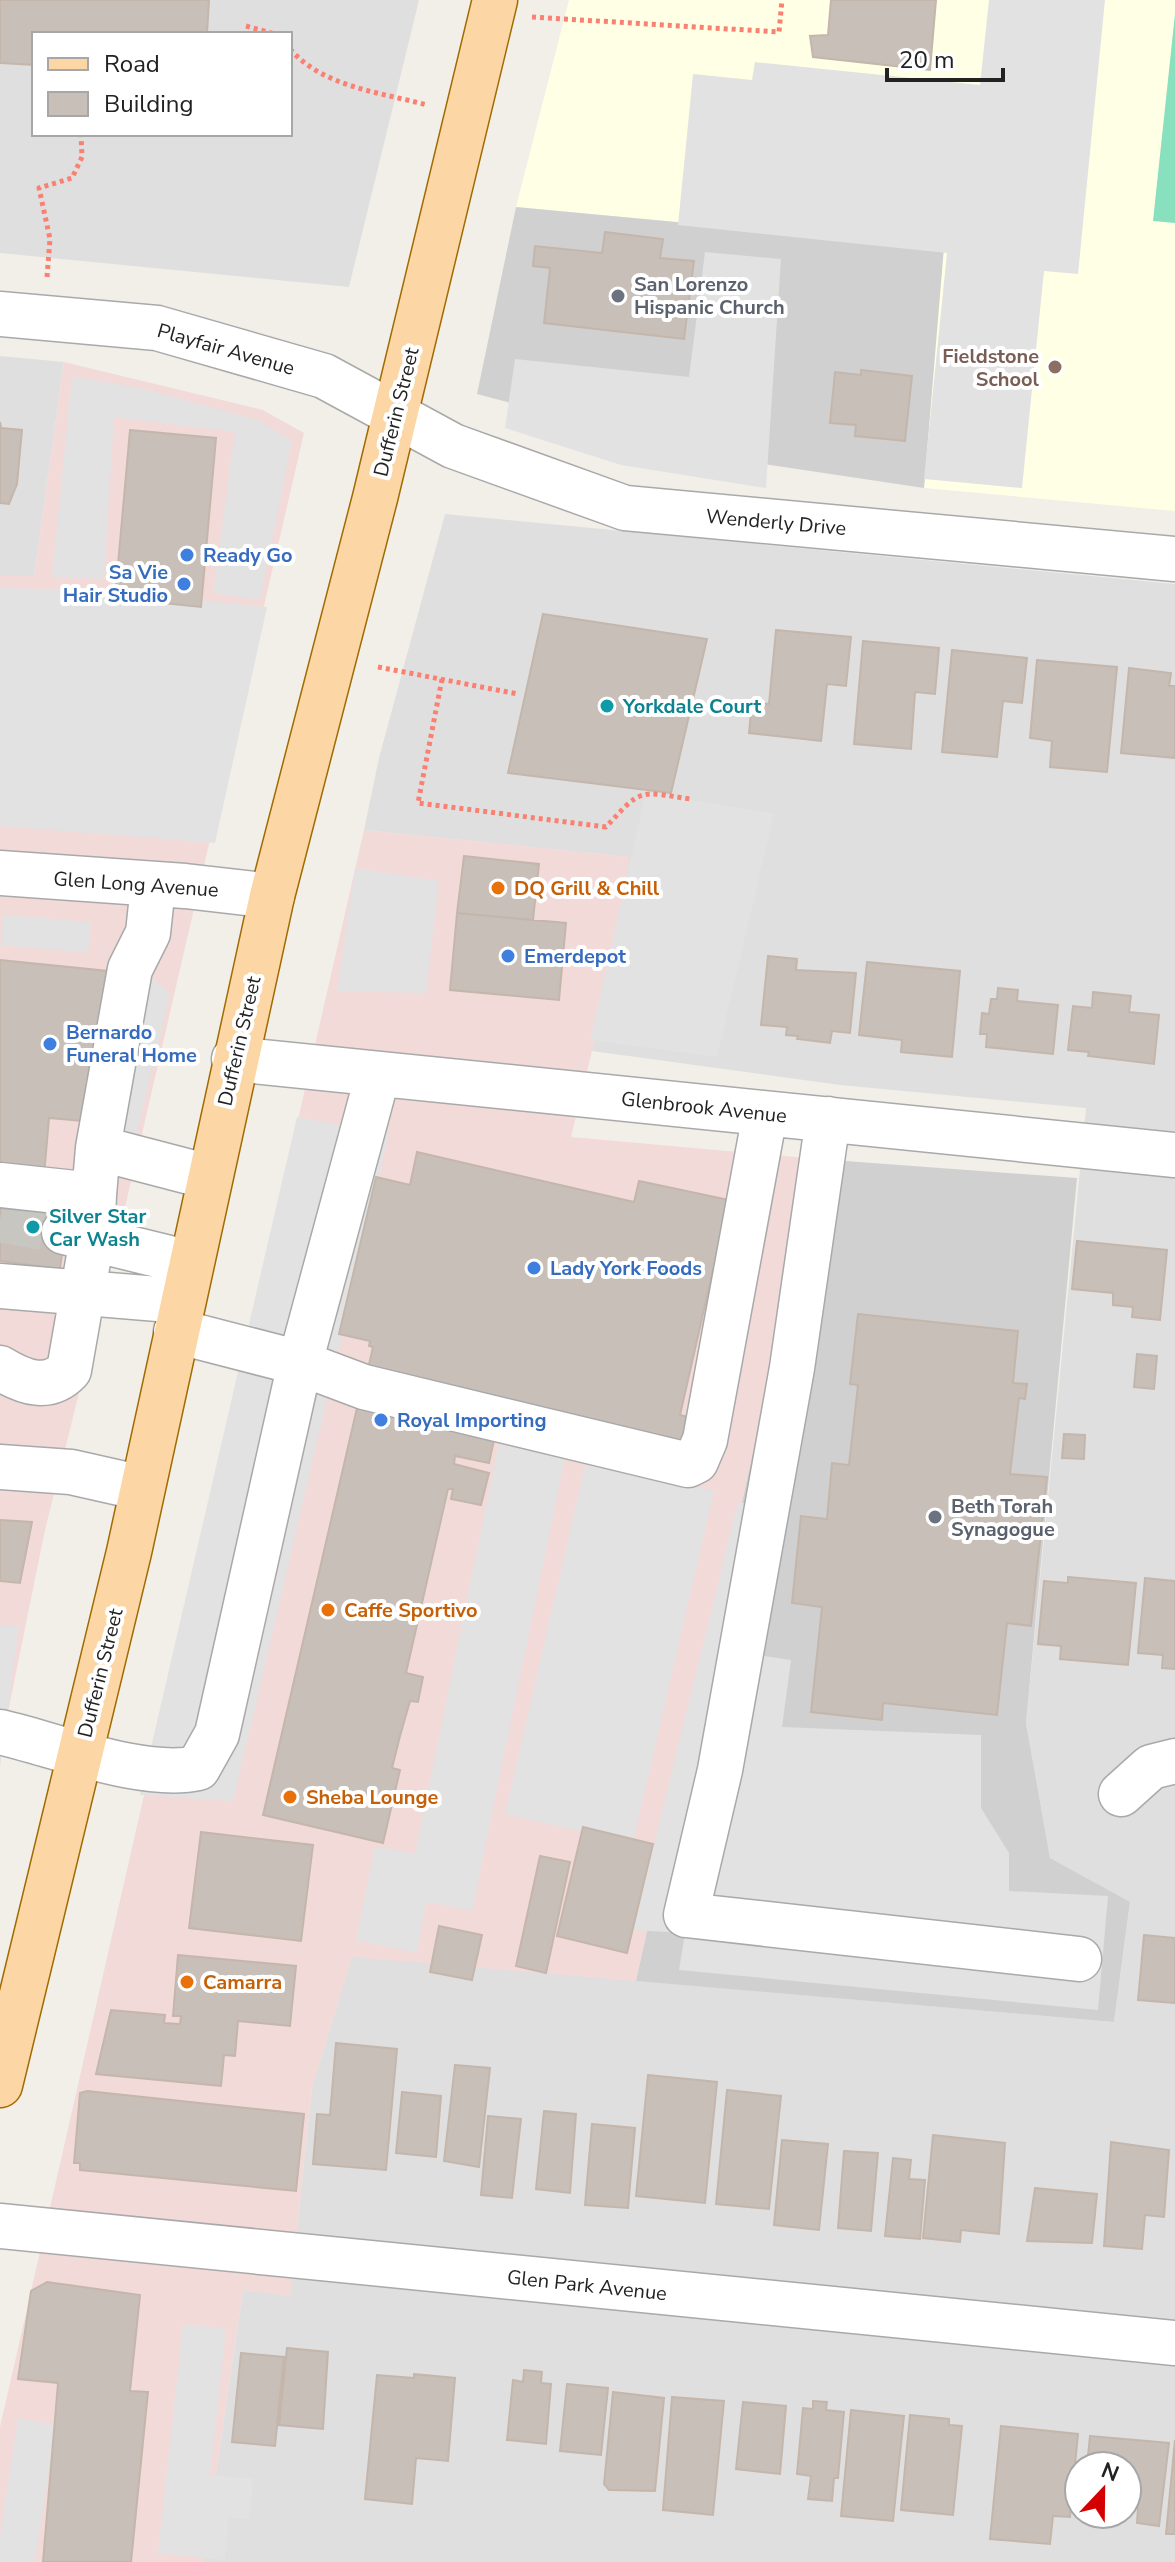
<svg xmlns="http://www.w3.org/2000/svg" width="1175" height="2562" font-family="'Nunito Sans',sans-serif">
	<rect width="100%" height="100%" fill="#f2efe9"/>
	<!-- residential -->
	<path fill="#e0dfdf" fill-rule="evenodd" d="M0 0H419L349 287 0 253ZM34 34H290V134H34Z
		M0 356 64 362 34 576H0Z
		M445 514 1175 584V2562H203L243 2290 290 2295 312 2087 352 1956 1114 2022 1130 1903 1050 1858 1026 1723 1086 1108 840 1085 592 1051 629 857 364 830 379 758ZM1079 2466H1127V2514H1079Z"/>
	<!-- commercial -->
	<path fill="#f2dad9" d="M64 362 263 410 304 433 123 1216 45 1530 0 1751V576H34Z
		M364 830 630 857 592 1051 571 1137 818 1159 636 1981 352 1957 312 2087 290 2296 243 2290 203 2562H0V2427Z"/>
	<!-- education -->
	<path fill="#ffffe5" d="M569 0H1175V511L924 488 943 247 516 207Z"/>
	<!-- religious -->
	<path fill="#d0d0d0" d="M516 207 944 247 924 488 717 457 477 394Z
		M818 1159 1077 1178 1026 1723 1050 1858 1130 1902 1114 2022 636 1981Z"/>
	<!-- pitch -->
	<path fill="#88e0be" d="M1175 14V223L1153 221Z"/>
	<!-- parking -->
	<path fill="#e2e2e2" d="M989 0H1105L1078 274 1044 271 1022 488 924 479 947 253 678 225 693 74 752 80 755 62 980 85Z
		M705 252 781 259 766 488 621 465 505 428 515 359 689 377Z
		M72 376 140 388 258 420 292 441 260 600 213 593 235 432 114 417 104 579 52 577Z
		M0 588 96 590 267 607 215 843 0 826Z
		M646 792 774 814 717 1057 590 1040Z
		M355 868 439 881 426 993 337 991Z
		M3 915 91 922 88 953 1 945Z
		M146 973 170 994 134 1145 110 1130Z
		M297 1117 389 1134 233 1801 140 1795Z
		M499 1443 565 1457 472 1911 427 1902 416 1953 356 1940 375 1846 415 1854Z
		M586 1461 714 1491 633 1843 505 1814Z
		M738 1502 784 1512 756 1655 791 1660 782 1727 981 1735V1808L1009 1853V1891L1108 1896 1098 2010 679 1970 685 1933 633 1930Z
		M0 1625 19 1626 0 1767Z
		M183 2324 226 2329 210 2475 253 2479 249 2519 229 2518 225 2560 158 2553Z
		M18 2418 56 2425 35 2562H0V2536Z"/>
	<!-- building -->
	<path fill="#c7bfb8" stroke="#c4b6ab" stroke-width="2" d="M0 0H209L207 34H34V65L0 63Z
		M831 0H936L930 70 813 57 810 36 828 35Z
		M605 232 663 239 660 258 694 261 684 339 544 323 550 268 533 266 535 246 602 253Z
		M861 370 912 376 905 441 855 436 856 425 830 423 835 372 861 375Z
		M0 422 1 428 22 430 17 484 9 504 0 503Z
		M130 430 216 438 201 607 115 598Z
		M543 614 707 639 671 793 508 773Z
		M776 630 851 637 846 686 827 684 821 741 749 733 752 702 769 704Z
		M863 641 939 648 935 694 915 692 911 749 854 744Z
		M952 650 1027 658 1022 703 1003 701 997 757 942 752Z
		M1037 660 1117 667 1107 772 1050 767 1052 741 1030 738Z
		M1129 668 1171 673 1169 686H1175V758L1121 753Z
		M464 856 539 864 533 920 457 913Z
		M457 913 566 923 559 1000 450 990Z
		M768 956 797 959 796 970 856 973 850 1033 832 1031 830 1043 797 1039 798 1036 786 1035 787 1027 761 1025Z
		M0 960 108 971 94 1122 49 1118 43 1187 0 1183Z
		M867 962 960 971 952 1057 901 1052 902 1040 859 1035Z
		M998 988 1018 990 1017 1001 1058 1005 1053 1054 986 1047 987 1034H980L982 1013 989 1014 991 999H997Z
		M1093 992 1131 996 1129 1012 1159 1015 1154 1064 1088 1056 1089 1052 1068 1050 1073 1006 1092 1008Z
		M417 1152 634 1202 639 1181 729 1200 680 1415 702 1420 693 1460 365 1382 373 1347 369 1346 370 1341 339 1334 376 1177 410 1185Z
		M0 1190 53 1197 50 1220 66 1222 60 1269 0 1261Z
		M1077 1241 1167 1250 1160 1320 1132 1317 1133 1307 1113 1305V1293L1072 1289Z
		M858 1314 1018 1331 1013 1383 1027 1384 1025 1399 1019 1398 1010 1474 1047 1477 1031 1626 1007 1623 997 1715 883 1703 882 1720 811 1712 822 1607 792 1603 801 1516 827 1519 832 1463 849 1465 858 1385 850 1384Z
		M1137 1354 1157 1356 1154 1389 1134 1387Z
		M360 1395 497 1426 489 1463 455 1456 454 1464 489 1473 481 1505 451 1499 453 1489H448L406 1673 423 1677 418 1702 410 1701 400 1736 392 1768 400 1770 383 1843 263 1815Z
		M1064 1434 1085 1435 1084 1459 1062 1458Z
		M0 1520 32 1522 20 1583 0 1581Z
		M1068 1577 1136 1583 1128 1665 1060 1659 1061 1646 1038 1644 1044 1581 1068 1583Z
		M1145 1578 1175 1581V1669L1162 1668 1163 1655 1138 1653Z
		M583 1827 653 1844 627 1953 557 1936Z
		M201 1832 313 1845 301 1941 189 1928Z
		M540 1856 570 1862 546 1973 516 1966Z
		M439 1926 482 1935 472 1980 430 1972Z
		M1144 1935 1175 1938V2003L1138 2000Z
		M178 1955 296 1966 290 2026 238 2021 235 2056 224 2055 221 2086 96 2074 111 2010 165 2015 164 2023 180 2024 181 2016H173Z
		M336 2043 397 2049 386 2170 313 2164 317 2114 330 2115Z
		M455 2065 490 2068 479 2167 444 2161Z
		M648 2075 717 2082 705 2203 636 2196Z
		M727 2090 781 2096 769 2209 716 2204Z
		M87 2091 304 2114 296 2191 80 2170V2163H74L80 2093Z
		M402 2092 441 2096 436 2157 396 2153Z
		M544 2111 576 2114 570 2193 536 2189Z
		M488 2116 521 2119 512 2198 481 2195Z
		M592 2124 635 2128 628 2208 585 2205Z
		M933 2135 1005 2143 999 2234 961 2230 960 2242 923 2238Z
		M782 2140 828 2144 819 2230 774 2225Z
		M1111 2142 1169 2150 1164 2217 1145 2215 1142 2249 1104 2246Z
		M844 2151 878 2153 871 2231 838 2228Z
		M893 2158 911 2160 909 2179 925 2180 920 2239 885 2236Z
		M1035 2188 1097 2194 1092 2243 1027 2241Z
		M47 2282 140 2295 130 2391 148 2392 131 2562H43L58 2383 18 2379 31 2291Z
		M287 2348 328 2352 323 2429 279 2425Z
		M241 2353 284 2357 275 2446 232 2442Z
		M524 2370 542 2372 541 2383 551 2384 546 2444 507 2440 513 2380 523 2382Z
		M414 2374 455 2378 448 2461 416 2458 412 2504 365 2499 377 2375 414 2378Z
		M567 2384 608 2388 601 2455 560 2451Z
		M613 2392 664 2398 655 2491 609 2490 604 2484Z
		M672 2397 724 2401 713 2515 663 2510Z
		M813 2401 827 2402 826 2410 844 2412 838 2478H834L832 2501 808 2499 811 2476 797 2474 803 2408 813 2409Z
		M743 2402 786 2406 780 2474 736 2469Z
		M851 2410 904 2416 893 2521 841 2516Z
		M910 2415 949 2419V2425L962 2426 953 2515 901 2510Z
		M1001 2426 1078 2434 1070 2517 1053 2516 1050 2544 990 2539Z
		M1090 2436 1169 2443 1159 2526 1137 2523 1138 2508 1127 2507V2466H1087Z
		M1175 2440V2534H1166Z"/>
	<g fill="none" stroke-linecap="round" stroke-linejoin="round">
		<!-- minor-tunnel -->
		<path stroke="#c8c6c1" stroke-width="44" stroke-dasharray="44 22" stroke-linecap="butt" d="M0 1220 64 1232"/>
		<defs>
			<path id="minor" d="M0 314 157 328 324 376 453 446 625 508 1175 559
				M0 873 185 886 272 896
				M234 1059 1175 1155
				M828 1119 792 1368 720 1770 686 1915 1079 1959
				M98 1148 130 969 148 933 153 886
				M0 1185 94 1195 98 1148 209 1177
				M64 1232 190 1263
				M0 1286 182 1301
				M176 1331 300 1363 364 1387 688 1465 696 1461 705 1440 765 1114
				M0 1368C23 1382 48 1392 69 1370L92 1239 94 1195
				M0 1467 71 1472 142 1488
				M0 1732C56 1745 144 1780 198 1768L217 1734 300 1363 378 1074
				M1121 1794 1151 1767 1175 1761
				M0 2226 1175 2343"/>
			<path id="major" d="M0 2085 129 1552 272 896 375 498 495 0"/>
		</defs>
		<!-- minor casing -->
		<use href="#minor" stroke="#a9a9a9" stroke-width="47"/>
		<!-- major casing -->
		<use href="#major" stroke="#a06b00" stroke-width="47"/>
		<!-- path -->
		<path stroke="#fa8072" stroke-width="5" stroke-dasharray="4 4" stroke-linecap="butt" d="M532 17 779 32 782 0
			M246 26 275 34
			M290 49C323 87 379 92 427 105
			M47 277 50 239 39 188 72 178 82 157 81 134
			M378 667 518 694
			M442 679 418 803 606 827C642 788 638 791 690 799"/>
		<!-- minor -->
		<use href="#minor" stroke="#fff" stroke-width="44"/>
		<!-- major -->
		<use href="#major" stroke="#fcd6a4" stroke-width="44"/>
	</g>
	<!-- markers -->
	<g fill="#6b7280" stroke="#fff" stroke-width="3">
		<circle cx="618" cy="296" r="8"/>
		<circle cx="935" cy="1517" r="8"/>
	</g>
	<circle fill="#8d6e63" stroke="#fff" stroke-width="3" cx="1055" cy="367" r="8"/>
	<g fill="#3f7fe0" stroke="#fff" stroke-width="3">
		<circle cx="187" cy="555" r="8"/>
		<circle cx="184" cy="584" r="8"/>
		<circle cx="508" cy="956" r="8"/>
		<circle cx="50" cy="1044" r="8"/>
		<circle cx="534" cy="1268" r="8"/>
		<circle cx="381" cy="1420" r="8"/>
	</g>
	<g fill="#0f9aa8" stroke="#fff" stroke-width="3">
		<circle cx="607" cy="706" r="8"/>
		<circle cx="33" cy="1227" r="8"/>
	</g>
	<g fill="#e8710a" stroke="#fff" stroke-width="3">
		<circle cx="498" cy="888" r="8"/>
		<circle cx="328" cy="1610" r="8"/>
		<circle cx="290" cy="1797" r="8"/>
		<circle cx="187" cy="1982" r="8"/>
	</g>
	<g text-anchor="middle" stroke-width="8" stroke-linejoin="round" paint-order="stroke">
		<!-- worship labels -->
		<g font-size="20" font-weight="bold" fill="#5b616d" stroke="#fff" text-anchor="start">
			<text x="634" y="291">San Lorenzo<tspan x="634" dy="23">Hispanic Church</tspan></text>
			<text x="951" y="1513">Beth Torah<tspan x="951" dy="23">Synagogue</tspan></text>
		</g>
		<!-- street labels -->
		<g font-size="20" fill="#222" stroke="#fff">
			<text transform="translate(226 349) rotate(16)" y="7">Playfair Avenue</text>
			<text transform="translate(396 412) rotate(-76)" y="7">Dufferin Street</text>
			<text transform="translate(776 522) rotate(5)" y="7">Wenderly Drive</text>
			<text transform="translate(136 884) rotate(4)" y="7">Glen Long Avenue</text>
			<text transform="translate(239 1041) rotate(-77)" y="7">Dufferin Street</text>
			<text transform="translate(704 1107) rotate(6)" y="7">Glenbrook Avenue</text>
			<text transform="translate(100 1673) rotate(-76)" y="7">Dufferin Street</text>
			<text transform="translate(587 2285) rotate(6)" y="7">Glen Park Avenue</text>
		</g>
		<!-- education labels -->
		<g font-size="20" font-weight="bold" fill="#785e54" stroke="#fff" text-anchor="end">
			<text x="1039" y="363">Fieldstone<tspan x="1039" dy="23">School</tspan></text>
		</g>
		<!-- shop labels -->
		<g font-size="20" font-weight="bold" fill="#366cbe" stroke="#fff" text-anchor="start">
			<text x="203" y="562">Ready Go</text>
			<text x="168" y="579" text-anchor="end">Sa Vie<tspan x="168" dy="23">Hair Studio</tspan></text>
			<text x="524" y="963">Emerdepot</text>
			<text x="66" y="1039">Bernardo<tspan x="66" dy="23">Funeral Home</tspan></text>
			<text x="550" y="1275">Lady York Foods</text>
			<text x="397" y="1427">Royal Importing</text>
		</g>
		<!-- culture labels -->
		<g font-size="20" font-weight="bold" fill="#0d838f" stroke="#fff" text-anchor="start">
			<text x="623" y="713">Yorkdale Court</text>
			<text x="49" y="1223">Silver Star<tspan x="49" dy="23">Car Wash</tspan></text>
		</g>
		<!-- food labels -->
		<g font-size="20" font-weight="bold" fill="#c56008" stroke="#fff" text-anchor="start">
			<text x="514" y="895">DQ Grill &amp; Chill</text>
			<text x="344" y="1617">Caffe Sportivo</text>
			<text x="306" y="1804">Sheba Lounge</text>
			<text x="203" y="1989">Camarra</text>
		</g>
	</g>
	<!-- legend -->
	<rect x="32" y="32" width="260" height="104" fill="#ffffff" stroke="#a7a7a7" stroke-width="2"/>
	<rect x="48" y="58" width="40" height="12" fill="#fcd6a4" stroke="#a7a7a7" stroke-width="2"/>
	<text x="104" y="72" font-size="24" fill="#222222">Road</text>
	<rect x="48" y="92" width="40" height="24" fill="#c7bfb8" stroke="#a7a7a7" stroke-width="2"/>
	<text x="104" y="112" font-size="24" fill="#222222">Building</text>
	<!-- north arrow -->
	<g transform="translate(1103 2490) rotate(22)"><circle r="38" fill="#ffffff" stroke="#a7a7a7" stroke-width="2"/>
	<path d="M0-6L14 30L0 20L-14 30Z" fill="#d40000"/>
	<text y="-12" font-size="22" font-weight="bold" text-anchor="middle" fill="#222222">N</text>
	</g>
	<!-- scale -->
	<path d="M887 68v12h116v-12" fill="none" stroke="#222222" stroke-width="4"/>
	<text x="899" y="68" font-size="24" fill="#222222" stroke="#ffffff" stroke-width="6" paint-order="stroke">20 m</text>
</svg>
